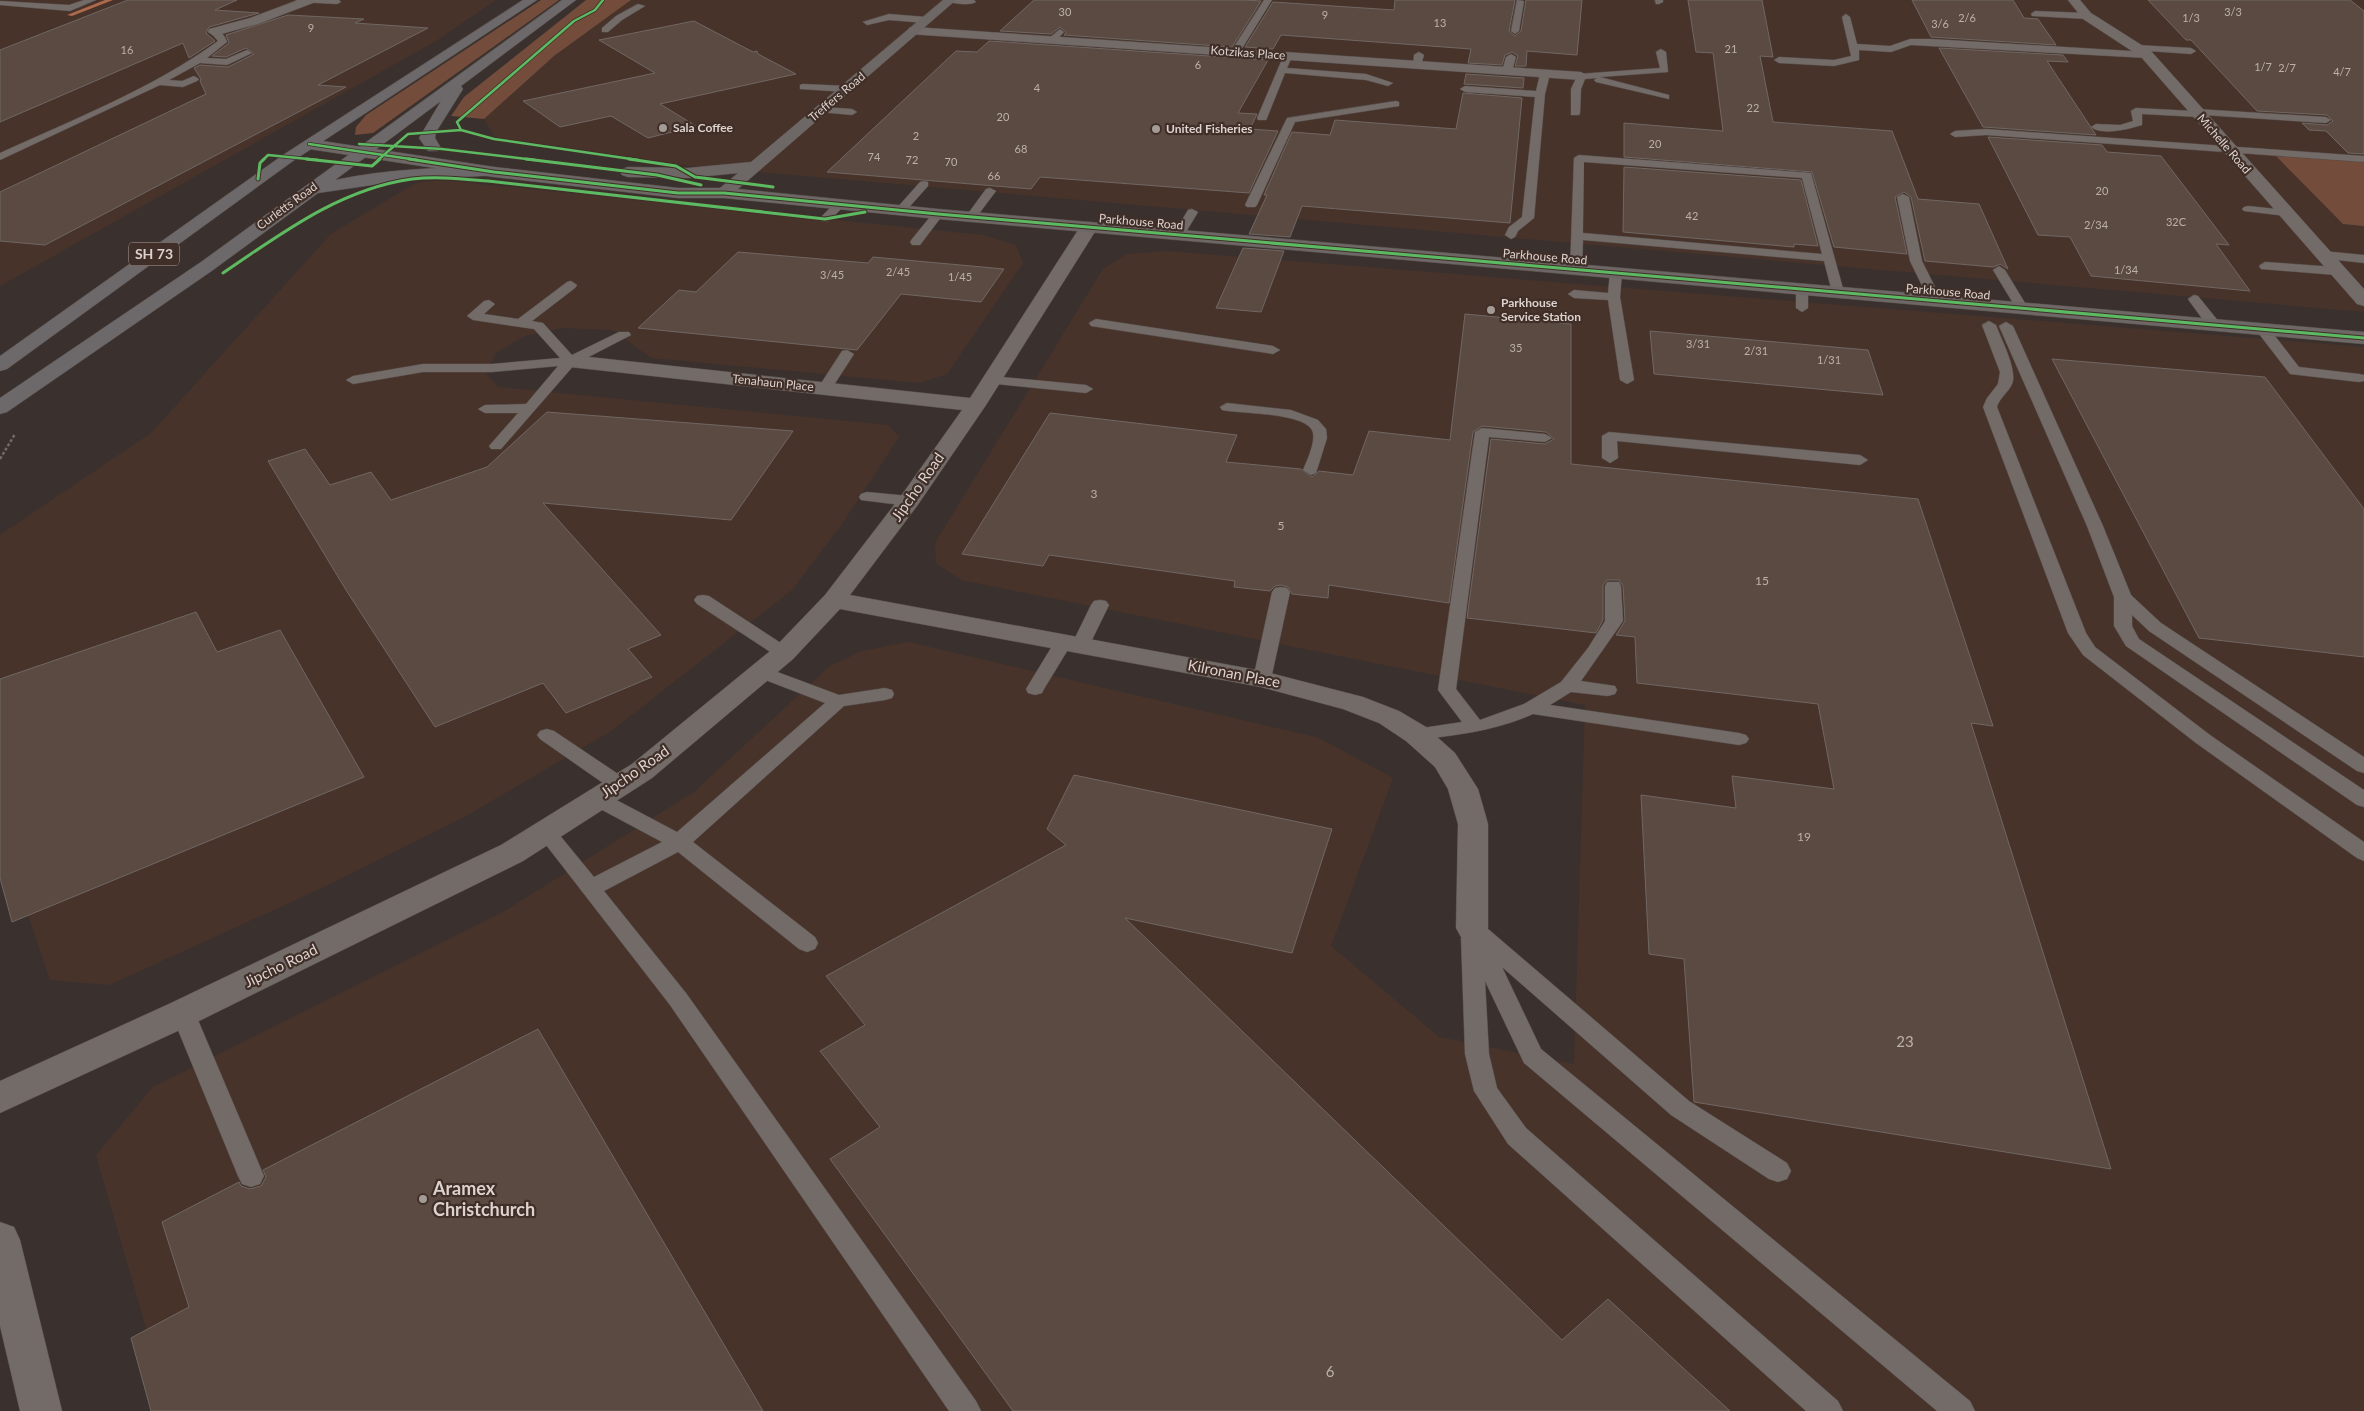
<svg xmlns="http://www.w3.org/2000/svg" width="2364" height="1411" font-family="Lato,sans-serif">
	<rect width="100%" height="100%" fill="#3a312e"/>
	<!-- built -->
	<path fill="#48332a" d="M0 0H496L436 41 0 286Z
		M631 0H2364V312L690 166 495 137 484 119 554 56Z
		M442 180 983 235 1016 245 1023 263 947 374 919 383 651 358 613 330 563 328 524 336 496 353 486 373 498 387 888 425 899 437 844 521 792 590 611 731 468 815 324 887 109 985 50 980 0 832V535L151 433 331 234 416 183Z
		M1167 251 2364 347V1411H170L96 1155 153 1087 505 911 694 792 830 666 862 651 908 642 1319 738 1393 778 1331 946 1439 1037 1574 1064 1585 705 961 580 936 563 935 543 1103 269 1127 254Z"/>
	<!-- green -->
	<path fill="#744c3b" d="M541 0H559L373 133 355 135 356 127 366 115Z
		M586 0H631L554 56 484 119 451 116 464 97Z
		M2276 156 2364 162V226L2343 224Z"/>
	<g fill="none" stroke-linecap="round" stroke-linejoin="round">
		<!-- stream -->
		<path fill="#ae6a4d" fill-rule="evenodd" d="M105 0H113L72 16 67 15Z"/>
	</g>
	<!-- building -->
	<path fill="#5b4a42" stroke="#6f6764" d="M128 0H237L215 10 259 13 209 27 206 33 215 41 189 58 183 43 0 122V50Z
		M1034 0H1245L1261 1 1232 47 1064 35 1066 32 1060 27 1051 34 1000 31Z
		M1395 0H1515L1509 31 1515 36 1521 31 1526 0H1582L1577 55 1527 51 1526 66H1515L1518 56 1512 52 1505 55 1502 65 1468 63 1471 49 1281 35 1273 49 1245 47 1273 2 1394 10Z
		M1688 0H1762L1773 57 1760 56 1773 122 1892 131 1918 199 1979 204 2008 269 2000 264 1993 267 1925 261 1911 197 1904 192 1895 197 1907 254 1834 247 1812 172 1624 157V123L1723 131 1713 53 1696 52Z
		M1912 0H2013L2024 18 2038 19 2056 45 1931 37Z
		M2148 0H2350L2364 11V154L2348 153 2326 131 2309 130 2302 123 2327 125 2333 121 2327 115 2257 111 2191 40H2186Z
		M288 15 364 19 355 23 428 28 318 85 346 87 45 245 0 241V192L206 94 200 81 201 79 194 68 200 65 228 67 254 54 246 48 226 57 212 56 229 43 226 35Z
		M694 21 753 52 757 51 758 54 796 74 660 104 696 126 648 138 611 116 560 127 523 101 655 73 599 40Z
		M989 41 1268 60 1238 113 1257 114 1250 129 1278 131 1249 193 1040 177 1031 189 827 172 956 51 977 52Z
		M1939 48 2063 55 2068 62 2047 61 2096 135 1983 127Z
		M1466 74 1524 78 1523 88 1464 84Z
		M1463 93 1522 98 1510 223 1302 206 1290 237 1249 234 1267 195H1264L1292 132 1330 135 1335 120 1456 129Z
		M1988 137 2102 145 2107 152 2161 156 2229 245 2216 244 2250 291 2091 276 2070 237 2038 235Z
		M1624 167 1801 180 1818 246 1794 244V247L1623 232Z
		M1243 248 1284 251 1261 312 1216 308Z
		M738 252 868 263 873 257 1004 269 981 302 901 294 857 350 638 328 679 290 696 292Z
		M1465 314 1571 324V464L1918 499 1993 726 1971 723 2111 1169 1694 1102 1684 959 1649 954 1641 795 1736 808 1732 776 1834 789 1818 704 1637 683 1635 637 1616 635 1625 621 1623 586 1619 580H1607L1603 585V620L1596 633 1467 618 1491 439 1545 444 1554 439 1546 432 1482 426 1473 432 1449 603 1329 585 1328 598 1292 594 1288 587 1281 585 1275 586 1270 591 1234 587 1235 581 1049 555 1043 566 962 554 1050 413 1237 435 1226 462 1301 469 1312 477 1319 471 1353 475 1369 431 1450 440Z
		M1650 331 1868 350 1883 395 1654 374Z
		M2052 359 2265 377 2364 509V657L2199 638Z
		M547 412 793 431 731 520 543 503 661 635 628 649 652 677 566 713 543 683 435 727 346 590 268 461 305 449 330 485 371 472 391 500 487 467Z
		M196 612 217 652 280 630 364 777 12 922 0 878V679Z
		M1074 775 1332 829 1292 953 1125 918 1562 1340 1608 1299 1730 1411H1013L830 1159 880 1127 820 1051 865 1025 826 976 1066 845 1047 829Z
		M538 1029 763 1411H151L131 1338 189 1307 162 1222 239 1182 241 1186 250 1189 261 1186 266 1177 263 1170Z"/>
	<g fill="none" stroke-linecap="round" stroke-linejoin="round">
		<defs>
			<path id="lane" d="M84 0H96L70 11 0 5V1L69 5Z
				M295 0H339L341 2 337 4 299 2Z
				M946 0H974L976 2C969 6 952 4 946 0Z
				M1264 0H1272L1238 55H1232L1230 53Z
				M1517 0 1524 1 1519 31 1515 34 1511 31Z
				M1655 0H1663V2L1659 4H1656Z
				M638 4 645 6 622 20 608 32H602V28L616 16Z
				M2035 11 2087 13 2091 16 2087 19 2032 16 2031 14Z
				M889 14 926 17 930 20 926 23 889 20 867 25 863 22Z
				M1846 14 1850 17 1857 44 1890 46 1910 39H1931L2147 52 2152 55 2147 58 1911 45 1891 52 1859 50V60L1834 66 1779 63 1774 60 1779 57 1834 60 1851 56 1842 17Z
				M1060 29 1064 32 1054 43H1048V39Z
				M211 30C219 28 225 35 227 42L207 58 226 59 247 50 252 53 227 65 200 63 169 80 182 81 194 76 199 79 197 81 183 87 160 85 0 160V153C74 119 152 89 218 41L210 32Z
				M2137 45 2191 48 2196 51 2191 54 2134 50 2133 48Z
				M1661 49 1666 52 1668 72 1600 77 1669 95V99L1596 82 1594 80 1597 78 1585 79 1581 89 1580 113 1579 115H1571V89L1578 74 1660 68 1656 52Z
				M1419 52 1424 55 1421 65 1413 67 1414 55Z
				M1511 54 1516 57 1512 71 1504 73 1502 71 1506 57Z
				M1286 56 1291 59 1287 68 1366 74 1393 83 1388 86 1366 80 1285 73 1267 118 1266 120H1258L1257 118 1283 57Z
				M1545 71 1550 74 1545 94 1534 218 1518 231 1515 237 1511 239 1505 235 1509 227 1522 217 1535 97 1465 92 1460 89 1465 86 1536 91 1540 74Z
				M803 84 847 86 852 89 847 92 800 89V85Z
				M1396 101 1399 102V106L1295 122 1257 205 1255 207H1247L1245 205 1287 118Z
				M823 107 852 109 857 112 852 115 820 112 818 110Z
				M2136 108 2193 111 2197 109 2326 117 2331 120 2326 123 2203 115 2199 117 2142 114V125C2129 129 2102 136 2091 127L2096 124 2120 125 2133 121 2131 111Z
				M1986 129 2364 156V162L1986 135 1955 137 1950 134 1955 131Z
				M1579 155 1811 173 1844 292 1838 296 1832 292 1824 261 1583 240 1582 270 1580 273H1572L1570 270 1574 158ZM1584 162 1802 178 1822 254 1583 233Z
				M924 181 928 182V186L904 213H896L894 211 896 209 920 182Z
				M990 188 996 191 975 219H967L965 217 967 215 986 189Z
				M1903 194 1909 197 1922 261 1942 301 1941 304H1931L1910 261 1897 197Z
				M839 202 843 203 845 205 829 221H821L819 219 835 203Z
				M2248 206 2286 210 2292 213 2286 216 2244 211 2242 209 2244 207Z
				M1192 209 1198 212 1183 237 1179 239 1175 237 1173 235 1188 210Z
				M938 211 942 212 944 214 942 216 920 245H912L910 242 912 239 934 212Z
				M2323 251 2364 255V263L2319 258 2317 255Z
				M2265 262 2336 267 2342 271 2336 275 2261 269 2259 266Z
				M1999 266 2005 270 2028 308 2027 311H2017L2016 308 1993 270Z
				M1616 269 1622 273 1620 297 1634 380 1627 384 1620 380 1608 300 1574 298 1568 294 1574 290 1608 293 1610 273Z
				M571 281 577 285 575 288 532 321 543 323 572 355 619 332H629L631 335 575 364 501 449H491L489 446 518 413H485L478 409 485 405 526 404 558 366 492 372H423L353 384 346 380 353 376 423 364H492L560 358 534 329 473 320 467 316 484 301 489 300 495 304 484 314 518 319 567 282Z
				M1802 285 1808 289V308L1802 312 1796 308V289Z
				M2194 295 2198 296 2219 322 2221 325 2219 328H2209L2190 302 2188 299Z
				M1096 319 1273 346 1280 350 1273 354 1091 326 1089 323Z
				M1989 321 1996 325C2001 339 2018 371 2012 384 2008 393 2000 397 1997 407L2086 633 2095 647 2210 735 2364 842V861L2357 858 2196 743 2083 655 2068 633 1983 407 1987 398 1998 384 2000 372 1982 325Z
				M2006 322 2013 326 2103 526 2131 595 2161 623 2364 757V773L2357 771 2149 631 2132 615V626L2139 639 2364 790V807L2357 805 2126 646 2114 626V597L2087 526 1999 326Z
				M2263 326 2268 327 2299 367 2359 374 2364 375V381L2359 382 2290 374 2256 330Z
				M847 350 854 354 832 388 830 391H820L818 388 842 351Z
				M991 376 1086 385 1093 389 1086 393 986 383 984 380 986 377Z
				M1227 403 1291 410 1318 420 1326 429 1327 438 1316 473 1311 475 1303 470C1307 460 1315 444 1313 433 1309 412 1239 414 1222 410L1220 407Z
				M1482 428 1545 434 1552 438 1545 442 1489 437 1456 689 1480 720 1524 704 1561 682 1588 648 1605 621V586L1607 582H1619L1621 586 1623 621 1581 681 1615 686 1617 690 1615 694 1608 696 1571 692 1550 705 1739 733 1746 735 1749 739 1746 743 1739 745 1533 714C1495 731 1457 735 1416 740L1409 738 1406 734 1409 730 1462 722 1438 690 1475 432Z
				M1609 432 1860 455 1868 460 1860 465 1617 441 1618 458 1610 463 1602 458V436Z
				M867 492 909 496 915 498 917 501 915 504 909 506 861 500 859 497 861 494Z
				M1281 587 1287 588 1290 592 1271 679 1268 683 1262 685 1256 683 1253 679 1272 592 1275 588Z
				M703 595 709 596 790 649 793 653 790 657H778L697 604 694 600 697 596Z
				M1100 600 1106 601 1109 605 1089 646 1086 650H1074L1071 646 1091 605 1094 601Z
				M1063 638 1069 639 1072 643 1044 689 1042 693 1035 695 1028 693 1026 689 1054 643 1057 639Z
				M761 666 839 695 885 688 892 690 894 694 892 698 885 700 844 706 693 842 815 937 818 943 815 949 807 952 799 949 678 852 604 891 686 993 976 1401 981 1411H949L670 1005 536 832 539 827 546 825 553 827 594 877 662 842 591 804 588 799 591 794 598 792 605 794 677 832 825 703 755 676 752 672 755 668Z
				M547 729 554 731 627 780 630 785 627 790 620 792 613 790 540 739 537 735 540 731Z
				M1472 920 1480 922 1689 1101 1787 1163 1791 1171 1787 1179 1778 1182 1769 1179 1671 1115 1502 967 1541 1049 1970 1401 1975 1411H1937L1524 1063 1485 981 1489 1054 1497 1088 1526 1128 1838 1401 1843 1411H1806L1508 1144 1474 1091 1465 1054 1461 938 1463 933 1461 928 1464 922Z
				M183 1004 191 1006 195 1013 264 1176 260 1184 251 1187 242 1184 238 1176 171 1013 175 1006Z"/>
			<path id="street" d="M298 0H315L313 3 258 24 214 36 208 32 209 29 250 18Z
				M2068 0H2080L2091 13 2151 51 2364 289V306L2357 304 2141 57 2083 19Z
				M914 27 1581 72 1588 76 1581 80 909 34 908 31 909 28Z
				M1089 222 1095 223 1098 227 986 405 917 506 850 595 1262 671 1363 697 1399 711 1426 727 1455 753 1478 789 1488 824V928L1483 937 1472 940 1461 937 1456 928 1458 824 1448 789 1435 767 1406 741 1379 723 1343 709 1261 687 840 609 793 659 652 778 523 861 195 1023 0 1113V1081L171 1003 501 845 632 764 775 647 825 595 901 496 962 410 570 367 563 365 560 361 563 357 570 355 970 398 1080 227 1083 223Z
				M0 1222 14 1227 20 1240 62 1411H20L0 1326Z"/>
			<path id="secondary" d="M943 0H956L738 189 938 209 2364 332V344L938 219 724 198H678L494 177 309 149 301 144 309 139 494 167 678 188H720L738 173 688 178 628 177 622 175 620 172 622 169 628 167 688 168 751 162Z"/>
			<path id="highway" d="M523 0H537L293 161 7 369 0 371V356L283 155Z
				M562 0H576L461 86 463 89 436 132 435 138 441 148 438 151H428L419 138 441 101 335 180C387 169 441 167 494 167L500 169 502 172 500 175 406 180 318 193 213 270 7 412 0 414V398L201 262Z"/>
		</defs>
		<!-- lane casing -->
		<use href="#lane" stroke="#564e4b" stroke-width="1"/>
		<!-- street casing -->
		<use href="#street" stroke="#564e4b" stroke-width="1"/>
		<!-- secondary casing -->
		<use href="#secondary" stroke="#564e4b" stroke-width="1"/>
		<!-- highway casing -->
		<use href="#highway" stroke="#564e4b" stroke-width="1"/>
		<!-- path -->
		<path stroke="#716a67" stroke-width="2.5" stroke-dasharray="3 2" stroke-linecap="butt" d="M0 459 15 434"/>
		<!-- lane -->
		<use href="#lane" fill="#726b68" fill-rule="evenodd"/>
		<!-- street -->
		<use href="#street" fill="#726b68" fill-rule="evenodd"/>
		<!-- secondary -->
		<use href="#secondary" fill="#6d6765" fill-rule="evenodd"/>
		<!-- highway -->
		<use href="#highway" fill="#6d686a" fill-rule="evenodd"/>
		<defs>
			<path id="cycleway-far1" d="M603 0 595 10 574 21 457 122 461 130 494 139 638 160
				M309 144 417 160
				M359 144 442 149 535 160
				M263 160 268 155 318 160
				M378 160 408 134 461 130"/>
			<path id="cycleway" d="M306 159 372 166 380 159
				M409 159 494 172 678 193H724L938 214 2364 338
				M526 159 657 175 701 185
				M629 159 676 166 695 177 773 187
				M258 179 260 163 264 159
				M223 273C282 233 340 189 412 179 437 176 463 179 488 181L825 219 865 212"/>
		</defs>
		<!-- cycleway-far1 casing -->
		<use href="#cycleway-far1" stroke="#402f28" stroke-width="4"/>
		<!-- cycleway casing -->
		<use href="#cycleway" stroke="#402f28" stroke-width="5"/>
		<!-- cycleway-far1 -->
		<use href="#cycleway-far1" stroke="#5cba63" stroke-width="2.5"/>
		<!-- cycleway -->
		<use href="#cycleway" stroke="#5cba63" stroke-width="3"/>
	</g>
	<!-- markers -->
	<g fill="#a49a96" stroke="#402f28" stroke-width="2">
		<circle cx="663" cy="128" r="5"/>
		<circle cx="1156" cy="129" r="5"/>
		<circle cx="1491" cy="310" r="5"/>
		<circle cx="423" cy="1199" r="5"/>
	</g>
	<g text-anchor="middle" stroke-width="4.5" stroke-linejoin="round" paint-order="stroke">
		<!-- far-number labels -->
		<g font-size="11" fill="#bcb0ab">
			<text x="1065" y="16">30</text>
			<text x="2233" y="16">3/3</text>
			<text x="1325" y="19">9</text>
			<text x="1967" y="22">2/6</text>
			<text x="2191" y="22">1/3</text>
			<text x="1440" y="27">13</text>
			<text x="1940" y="28">3/6</text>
			<text x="311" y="32">9</text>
			<text x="1731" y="53">21</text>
			<text x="127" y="54">16</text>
			<text x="1198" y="69">6</text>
			<text x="2263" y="71">1/7</text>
			<text x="2287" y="72">2/7</text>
			<text x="2342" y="76">4/7</text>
			<text x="1037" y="92">4</text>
			<text x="1753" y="112">22</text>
			<text x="1003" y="121">20</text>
			<text x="916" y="140">2</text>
			<text x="1655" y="148">20</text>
			<text x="1021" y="153">68</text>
			<text x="874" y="161">74</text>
			<text x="912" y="164">72</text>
			<text x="951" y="166">70</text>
			<text x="994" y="180">66</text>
			<text x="2102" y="195">20</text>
			<text x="1692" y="220">42</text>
			<text x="2176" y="226">32C</text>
			<text x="2096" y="229">2/34</text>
			<text x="2126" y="274">1/34</text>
			<text x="898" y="276">2/45</text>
			<text x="832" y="279">3/45</text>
			<text x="960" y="281">1/45</text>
			<text x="1698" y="348">3/31</text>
			<text x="1516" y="352">35</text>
			<text x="1756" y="355">2/31</text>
			<text x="1829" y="364">1/31</text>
		</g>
		<!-- far-street labels -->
		<g font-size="12" fill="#ddd2ce" stroke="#402f28">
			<text transform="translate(1248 53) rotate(4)" y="4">Kotzikas Place</text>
			<text transform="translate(837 97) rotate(-40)" y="4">Treffers Road</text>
			<text transform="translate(2224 144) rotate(49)" y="4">Michelle Road</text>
			<text transform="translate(287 206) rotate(-36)" y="4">Curletts Road</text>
			<text transform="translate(1141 222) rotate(5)" y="4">Parkhouse Road</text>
			<text transform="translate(1545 257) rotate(5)" y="4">Parkhouse Road</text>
			<text transform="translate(1948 292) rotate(5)" y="4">Parkhouse Road</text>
			<text transform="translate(773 383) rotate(6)" y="4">Tenahaun Place</text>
		</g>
		<!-- far-poi labels -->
		<g font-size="12" font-weight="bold" fill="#ddd2ce" stroke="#402f28" text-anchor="start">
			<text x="673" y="132">Sala Coffee</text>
			<text x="1166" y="133">United Fisheries</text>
			<text x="1501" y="307">Parkhouse<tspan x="1501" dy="14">Service Station</tspan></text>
		</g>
		<!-- number labels -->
		<g font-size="12" fill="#bcb0ab">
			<text x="1094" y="498">3</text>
			<text x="1281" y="530">5</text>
			<text x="1762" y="585">15</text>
			<text x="1804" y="841">19</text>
		</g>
		<!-- shield labels -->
		<rect fill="#402f28" stroke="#aea19c" stroke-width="1" x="129" y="242.5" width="50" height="23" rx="4"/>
		<g font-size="14" font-weight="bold" fill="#ddd2ce">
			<text x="154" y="259">SH 73</text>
		</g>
		<!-- street labels -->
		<g font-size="15" fill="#ddd2ce" stroke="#402f28">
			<text transform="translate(918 487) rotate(-55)" y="5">Jipcho Road</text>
			<text transform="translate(1234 674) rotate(11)" y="5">Kilronan Place</text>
			<text transform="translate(635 772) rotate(-35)" y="5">Jipcho Road</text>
			<text transform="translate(281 966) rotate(-26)" y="5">Jipcho Road</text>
		</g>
		<!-- near-number labels -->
		<g font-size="15" fill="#bcb0ab">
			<text x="1905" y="1047">23</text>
			<text x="1330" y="1377">6</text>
		</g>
		<!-- near-poi labels -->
		<g font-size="18" font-weight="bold" fill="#ddd2ce" stroke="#402f28" text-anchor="start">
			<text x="433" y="1195">Aramex<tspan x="433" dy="21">Christchurch</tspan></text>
		</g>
	</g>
</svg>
